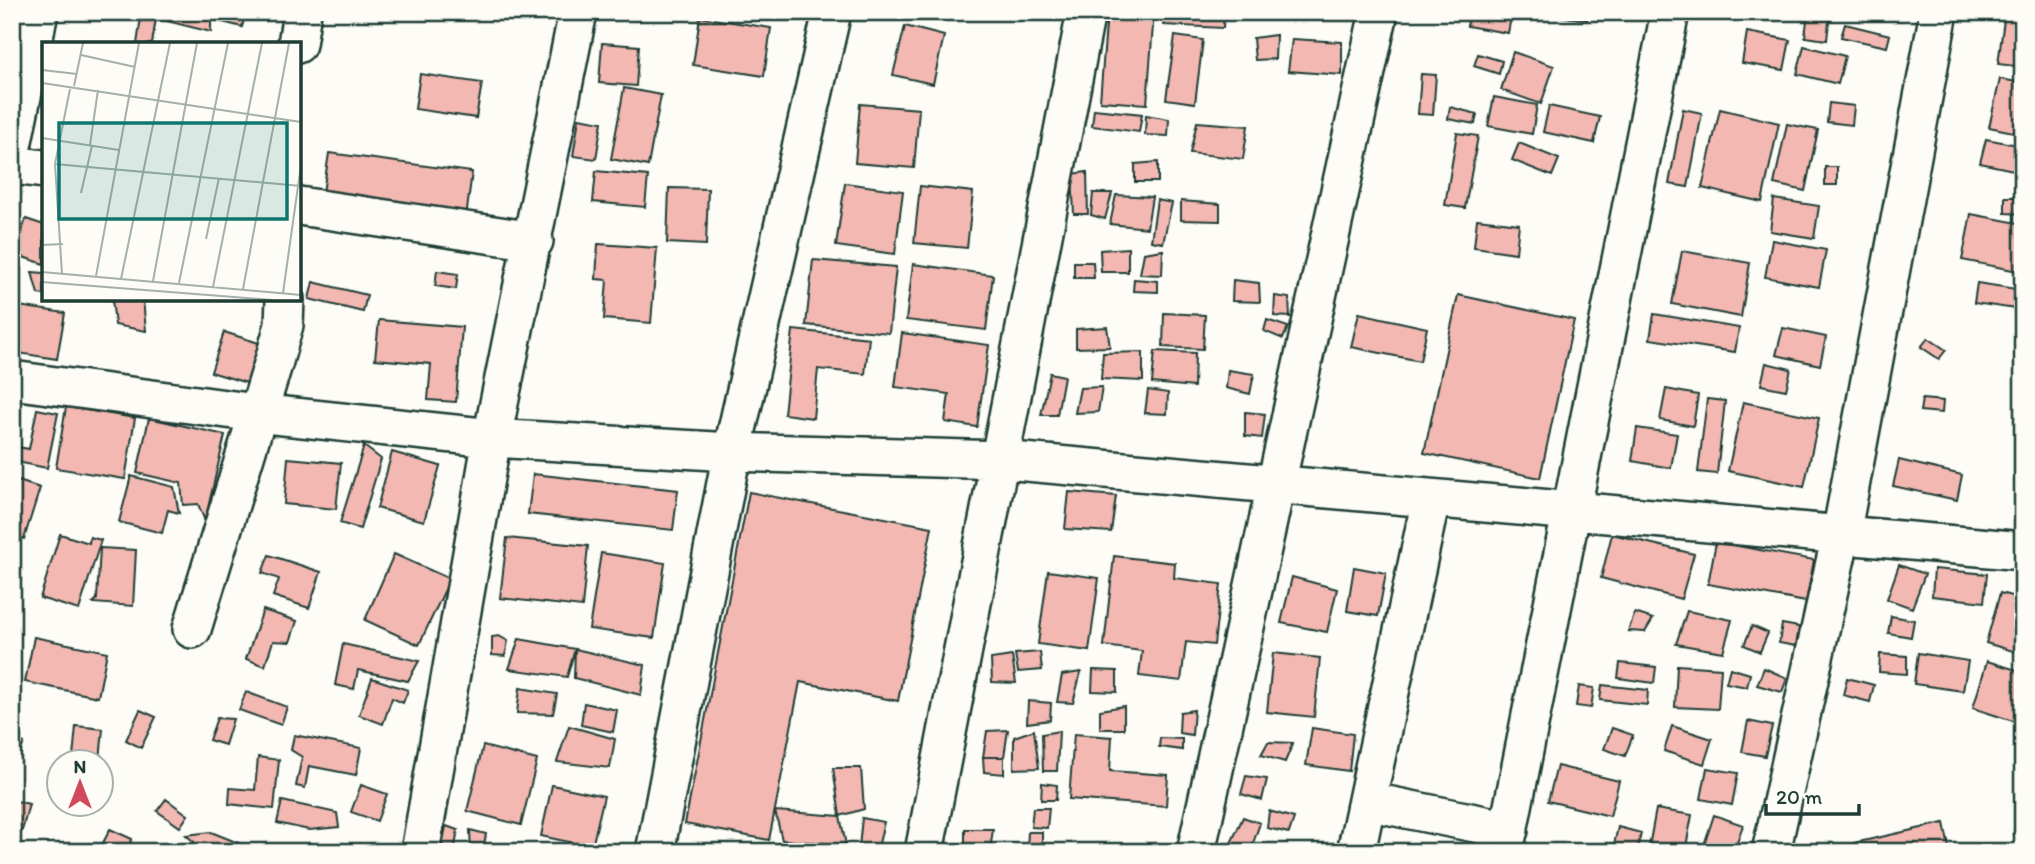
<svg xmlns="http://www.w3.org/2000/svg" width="2035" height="864" font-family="Itim,sans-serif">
	<rect width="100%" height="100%" fill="#fdfcf7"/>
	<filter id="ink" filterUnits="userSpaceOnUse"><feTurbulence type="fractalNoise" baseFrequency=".0143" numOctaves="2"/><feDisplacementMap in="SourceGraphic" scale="14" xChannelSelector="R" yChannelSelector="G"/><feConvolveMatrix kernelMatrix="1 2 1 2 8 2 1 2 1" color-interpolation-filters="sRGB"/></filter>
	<g filter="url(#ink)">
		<!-- building -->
		<path fill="#f3b8b2" stroke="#1f3d34" stroke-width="2" d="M112 12H157L152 44H137L141 17Z
			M156 12H246L242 27 211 19V32L155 18Z
			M929 12H954L953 17Z
			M1107 12H1154L1147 104 1100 101Z
			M1165 12H1224L1223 28 1164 25Z
			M1251 12H1298L1296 20Z
			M1470 12H1512L1508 33 1467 26Z
			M1526 12H1588L1587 20Z
			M1808 12H1830L1827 40 1805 37Z
			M2005 12H2023V67L1998 64Z
			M700 17 771 28 764 76 693 65Z
			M1845 24 1890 35 1887 47 1841 37Z
			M905 26 944 36 933 84 893 75Z
			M1747 32 1790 40 1784 70 1742 63Z
			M1276 35 1275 59 1255 60 1253 38Z
			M1175 36 1203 40 1195 103 1166 99Z
			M1292 39 1342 42V75L1288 71Z
			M602 43 639 46 636 86 599 83Z
			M1804 46 1845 56 1838 84 1797 74Z
			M1513 52 1554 66 1541 104 1501 90Z
			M1478 54 1502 61 1499 74 1474 66Z
			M420 74 482 83 476 118 415 109Z
			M1421 74 1436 75 1433 115 1418 114Z
			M2000 79 2023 83V134L1989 127Z
			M624 88 661 95 648 166 611 159Z
			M1494 97 1537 105 1532 134 1488 126Z
			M1829 103 1854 106 1852 125 1827 122Z
			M860 104 919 109 914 168 855 163Z
			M1549 106 1600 117 1594 143 1543 132Z
			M1450 107 1477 114 1475 124 1448 119Z
			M1094 109 1142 114 1139 132 1092 126Z
			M1683 109 1702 113 1688 187 1669 184Z
			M1720 109 1779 123 1762 202 1702 188Z
			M1146 115 1169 119 1168 136 1145 135Z
			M579 118 602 122 596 159 573 156Z
			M1197 122 1248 126 1243 159 1190 153Z
			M1787 124 1818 130 1805 191 1774 184Z
			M1457 133 1478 136 1465 208 1445 205Z
			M1986 139 2023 146V172L1980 163Z
			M1519 143 1559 159 1552 176 1512 160Z
			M329 153 472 172 466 218 322 199Z
			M1158 162V182H1135V164Z
			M1825 167H1837V185H1825Z
			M596 171 648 176 645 207 593 202Z
			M1087 172 1088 214H1074L1072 174Z
			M845 183 903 191 895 254 836 246Z
			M920 186 973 192 967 248 914 243Z
			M669 188 708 189 706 245 667 243Z
			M1093 193H1112L1105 219 1091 215Z
			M1116 195 1152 197 1147 228 1110 224Z
			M2005 197H2023V214L2005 213Z
			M1774 199 1819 206 1814 238 1770 231Z
			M1157 200 1172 203 1163 243 1151 241Z
			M1181 201 1220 204V221L1181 220Z
			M1971 214 2023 224V272L1962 260Z
			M26 219 44 225V264L14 254Z
			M1477 219 1519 224 1516 253 1474 247Z
			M1772 240 1826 250 1819 287 1765 277Z
			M598 244 657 248 651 323 604 319 607 280 596 279Z
			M1128 248V272H1101L1100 250Z
			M1163 250 1162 275 1140 274 1144 253Z
			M1682 251 1750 263 1741 317 1672 304Z
			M813 260 896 267 889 333 806 325Z
			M1074 262H1093L1094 278H1074Z
			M913 264 993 275 986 330 906 320Z
			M437 271 458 274 456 289 435 286Z
			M32 272 44 273V295L38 294Z
			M1134 279 1158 281V292L1133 291Z
			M1233 280 1259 283 1260 302 1232 301Z
			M313 282 367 295 363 312 309 299Z
			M1977 283 2023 290V310L1974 303Z
			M1458 295 1574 320 1540 478 1424 453Z
			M1275 296 1289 298 1290 317 1274 316Z
			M112 299H143L146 331 115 325Z
			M12 305 65 313 57 359 12 352Z
			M1164 313 1205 315 1203 349 1163 347Z
			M1359 313 1427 328 1420 361 1351 347Z
			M1654 314 1739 328 1735 352 1650 339Z
			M379 320 462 327 456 402 428 400 431 364 375 359Z
			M1267 320 1288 327 1283 339 1264 331Z
			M1107 327 1110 347 1076 348V329Z
			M1783 328 1826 337 1820 365 1776 355Z
			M793 330 869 338 865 374 818 369 813 418 784 414Z
			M224 332 262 344 250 384 211 372Z
			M902 333 989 345 977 427 945 422 949 394 895 387Z
			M1928 338 1946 350 1939 359 1921 347Z
			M1155 351 1195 353 1194 387 1152 383Z
			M1143 352V381L1101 379 1103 353Z
			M1766 363 1791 369 1786 390 1761 385Z
			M1228 370 1254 374 1250 394 1226 388Z
			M1050 373 1064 376 1057 415H1041Z
			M1102 387 1098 412 1075 413 1080 388Z
			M1666 389 1698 395 1693 426 1660 420Z
			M1148 390 1168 393 1167 414 1145 413Z
			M1707 399 1725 401 1717 474 1698 472Z
			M1922 399 1943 401 1942 413 1920 411Z
			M1743 402 1819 418 1804 487 1728 471Z
			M66 407 135 418 125 479 56 468Z
			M37 409 58 413 47 468 12 461V446L29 449Z
			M1245 412 1265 414 1262 438 1245 436Z
			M149 418 225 435 205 521 198 504 183 505 181 483 137 473Z
			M1637 428 1677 434 1671 468 1632 461Z
			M364 446 381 459 360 529 340 523Z
			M392 452 440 466 424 521 377 508Z
			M288 458 341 463 336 509 284 504Z
			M1899 460 1962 475 1957 500 1893 486Z
			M533 474 678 490 673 530 528 514Z
			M131 476 174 487 179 513 168 510 162 533 119 522Z
			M12 479 40 488 24 539 12 535Z
			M749 492 932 527 898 701 800 682 769 840 685 824Z
			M1069 492 1116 496 1111 532 1065 529Z
			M60 534 89 543 90 537 101 540 79 610 40 598Z
			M1612 534 1694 554 1681 599 1601 578Z
			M507 538 588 546 582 607 500 598Z
			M1716 542 1814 560 1806 602 1708 584Z
			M100 548 136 550 133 606 93 603 97 599Z
			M601 553 665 563 654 638 589 629Z
			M394 554 450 579 419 645 365 620Z
			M269 555 321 572 309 608 273 596 279 579 262 573Z
			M1114 556 1175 563 1174 578 1221 584 1214 645 1186 642 1181 681 1139 676 1142 651 1104 646Z
			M1899 565 1925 574 1912 608 1887 599Z
			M1354 567 1386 573 1378 616 1347 611Z
			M1934 569 1987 574 1984 602 1932 596Z
			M1048 571 1099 578 1089 651 1038 644Z
			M1292 577 1337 589 1327 632 1281 623Z
			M2000 593 2023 599V654L1986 643Z
			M263 610 297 621 290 642 273 641 265 666 246 659Z
			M1687 611 1732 620 1723 652 1676 644Z
			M1635 613 1653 619 1645 632 1628 631Z
			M1891 616 1914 620 1911 637 1888 633Z
			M1782 624 1799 627 1796 646 1779 643Z
			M1752 626 1768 633 1760 652 1744 645Z
			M499 636 508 641 505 656 492 655V637Z
			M34 637 107 652 98 697 25 682Z
			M519 639 575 649 567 677 509 669Z
			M343 644 419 661 408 681 358 670 354 689 335 685Z
			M575 649 645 665 641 695 574 678Z
			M1040 652 1042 670 1018 672 1015 654Z
			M1273 653 1320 658 1314 717 1267 712Z
			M1918 653 1968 661 1963 691 1914 684Z
			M1880 654 1907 656V674L1879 672Z
			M1012 656 1016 683 992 682 991 659Z
			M1987 661 2023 672V712L2019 723 1973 708Z
			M1620 663 1656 667 1654 683 1618 678Z
			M1677 665 1721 668 1718 709 1675 707Z
			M1730 668 1750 674 1747 687 1726 683Z
			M1764 668 1787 678 1782 692 1757 685Z
			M1093 670 1117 671V692L1092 691Z
			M1081 672 1073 703 1057 702 1062 675Z
			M372 678 408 690 403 703 392 698 383 724 359 715Z
			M1847 678 1874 685 1870 702 1843 695Z
			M1602 685 1648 690 1647 705 1600 700Z
			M1579 686 1594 688 1591 708 1576 706Z
			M520 688 557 694 553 714 517 713Z
			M246 692 287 707 281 725 239 710Z
			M1028 701 1051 703 1050 720 1027 723Z
			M584 703 617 710 613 732 581 725Z
			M1124 706V729H1100V710Z
			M140 710 156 717 141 748 126 740Z
			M1194 710 1192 735 1179 733 1180 712Z
			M217 718 233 719 225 745 209 740Z
			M1748 721 1772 726 1765 756 1742 752Z
			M76 726 103 729 100 760 73 757Z
			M569 726 615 739 610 768 557 762Z
			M1672 726 1712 739 1704 764 1664 751Z
			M1312 728 1353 734 1349 771 1306 765Z
			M1612 728 1633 735 1625 756 1604 749Z
			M1008 730 1004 757H983L987 731Z
			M1034 730 1039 768 1014 769V737Z
			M1059 731 1057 771H1043L1042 734Z
			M1074 734 1112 737 1110 771 1168 775 1166 806 1069 799Z
			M294 735 361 748 356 775 309 766 305 788 296 786 302 757 291 750Z
			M12 737 24 743 17 760 12 758Z
			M1160 738 1182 739V750L1159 747Z
			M1268 742 1293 743 1285 762 1261 755Z
			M483 746 537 760 521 825 467 811Z
			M258 757 279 760 274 809 229 804 230 788 255 790Z
			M983 757H1004V774L984 772Z
			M1557 766 1619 781 1610 816 1548 801Z
			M833 768H861L864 809 840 816Z
			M1707 768 1738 773 1732 805 1701 799Z
			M1246 776 1267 779 1262 800 1241 794Z
			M1042 783 1057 785 1056 800H1041Z
			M361 785 387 794 377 821 351 812Z
			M552 785 604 796 592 847 541 836Z
			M166 799 188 815 180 827 157 811Z
			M12 800 29 804 22 831 12 829Z
			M282 801 337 813 339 827 309 830 277 823Z
			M1033 808H1049L1047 828 1031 827Z
			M1656 809 1692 815 1685 852H1648Z
			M775 811 840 816 846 845 782 840Z
			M1269 811 1294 818 1289 833 1267 828Z
			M2017 813 2023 814V836L2014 834Z
			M1714 815 1743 825 1734 852 1704 845Z
			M1243 817 1260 823 1250 852H1227Z
			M862 818 884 822 878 848 859 847Z
			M1944 823 1950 852H1857L1854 843Z
			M446 826 458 830 454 852H441Z
			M1618 827 1641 833 1637 852 1613 849Z
			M110 829 132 839 126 852 103 843Z
			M965 829H993L990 851 965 845Z
			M470 830 486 834 483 852H471Z
			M211 832 256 850 255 852H190L194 842 186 835Z
			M1028 832H1042V849H1027Z"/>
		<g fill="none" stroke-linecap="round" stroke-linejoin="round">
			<defs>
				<path id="street" d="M297 44 302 12
					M12 146 39 12
					M12 165 44 169
					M299 206 534 241
					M12 380 256 413 492 438 732 452 1002 460 2023 551
					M192 629 274 361 284 325 285 299
					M1367 801 1509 830
					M420 852 492 438 578 12
					M655 852 732 452 832 12
					M924 852 1086 12
					M1196 852 1379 12
					M1356 852 1431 499
					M1504 852 1670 12
					M1771 852 1841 535 1939 12"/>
			</defs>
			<!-- street casing -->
			<use href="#street" stroke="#1f3d34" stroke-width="42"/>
			<!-- street -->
			<use href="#street" stroke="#fdfcf7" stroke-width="37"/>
		</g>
	</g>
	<!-- overview -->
	<g transform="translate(42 42)">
		<rect width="259" height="259" fill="#fdfcf7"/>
		<path fill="none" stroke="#a4b0a9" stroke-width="2" d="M39 13 93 25M0 28 35 32M0 41 259 80M32 44 41 1M28 47 13 122 259 144M0 96 77 108M48 103 56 48M13 122 20 232M39 151 50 104M164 197 177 136M0 203 21 202M0 230 259 253M54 234 97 1M79 237 128 1M111 239 155 1M0 240 231 258M137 241 186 1M171 245 220 1M201 247 247 1M241 251 259 123"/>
		<path fill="#0f766e" fill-opacity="0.15" stroke="#0f766e" stroke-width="3.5" d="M17 81H245V177H17Z"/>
		<rect width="259" height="259" fill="none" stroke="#1f3d34" stroke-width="3.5"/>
	</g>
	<!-- margin -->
	<rect width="2035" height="864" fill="none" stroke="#fdfcf7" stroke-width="42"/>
	<rect x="21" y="21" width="1993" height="822" fill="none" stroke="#1f3d34" stroke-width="2.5" filter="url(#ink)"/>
	<!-- north arrow -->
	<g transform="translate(80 783)"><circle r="33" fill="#fdfcf7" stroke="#a4b0a9" stroke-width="2"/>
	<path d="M0-5L12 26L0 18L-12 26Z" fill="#d1495b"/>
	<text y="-10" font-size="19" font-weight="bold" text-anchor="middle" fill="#1f3d34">N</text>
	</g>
	<!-- scale -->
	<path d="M1766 804v10h93v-10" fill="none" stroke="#1f3d34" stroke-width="3.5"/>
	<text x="1776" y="804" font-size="21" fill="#1f3d34" stroke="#fdfcf7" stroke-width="5" paint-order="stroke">20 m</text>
</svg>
